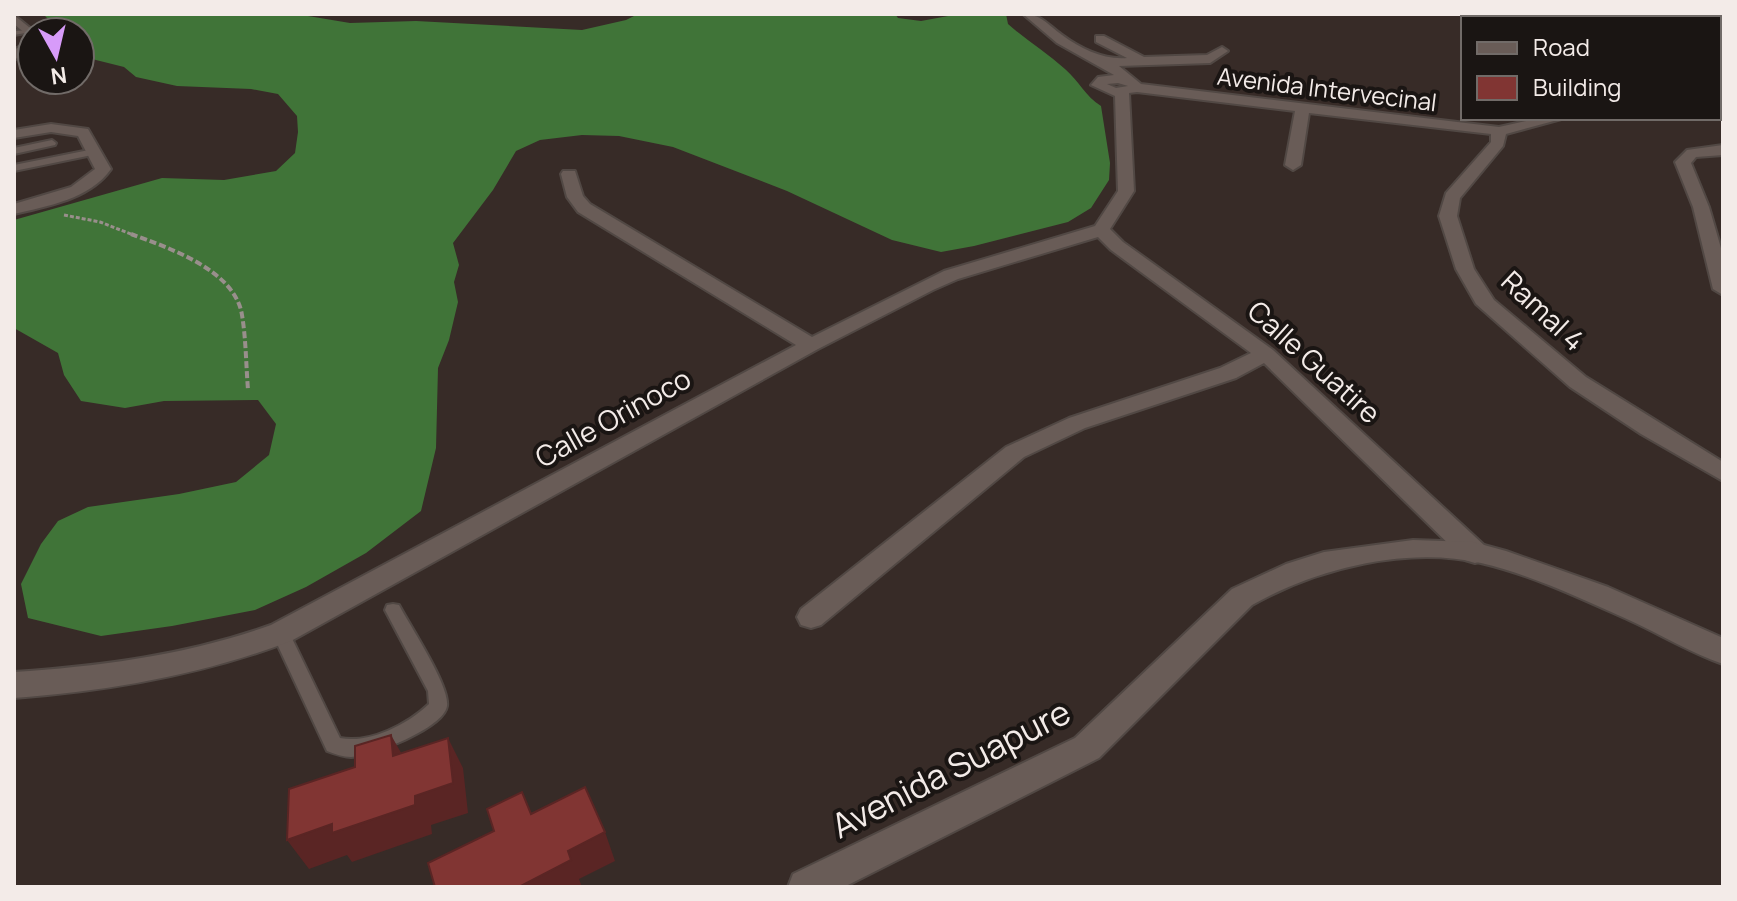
<svg xmlns="http://www.w3.org/2000/svg" width="1737" height="901" font-family="Manrope,sans-serif">
	<rect width="100%" height="100%" fill="#372b27"/>
	<!-- forest -->
	<path fill="#407438" d="M28 14H296L350 23 416 21 582 30 626 20 638 14H895L898 18 921 21 959 14H1006L1008 24C1026 40 1047 53 1065 69 1079 81 1085 96 1101 106L1110 163 1109 180 1091 208 1068 222 974 246 941 252 892 240 787 191 673 147 619 136 582 135 540 140 516 151 493 190 453 243 459 265 454 282 458 302 449 340 438 368 436 448 421 511 366 553 306 587 255 610 172 626 101 636 28 618 21 584 41 544 58 521 88 507 179 494 236 482 269 455 276 424 258 400 164 401 125 408 81 401 64 375 58 353 14 328V220L162 178 224 180 276 171 295 153 298 132 297 116 278 94 251 89 177 86 136 77 124 67 80 56V32H62L45 16Z"/>
	<g fill="none" stroke-linecap="round" stroke-linejoin="round">
		<defs>
			<path id="lane" d="M31 30V32L14 35V31Z
				M52 140 56 143 55 145 14 154V148Z
				M94 149 98 152 97 154 14 171V165Z
				M393 604 399 605C410 626 450 686 447 706 444 728 372 756 351 757 343 757 335 754 327 751L272 633 275 628 281 626 287 628 340 738C370 744 408 724 429 704L428 691 385 610 387 605Z"/>
			<path id="street" d="M1023 14C1041 14 1048 25 1062 35 1081 49 1104 60 1127 58L1096 42V36H1104L1144 57 1207 55 1222 47 1228 51 1210 63 1119 66 1141 84 1499 127 1539 118H1565L1506 134 1503 146 1460 198 1457 216 1474 269 1494 300 1586 377 1723 462V481L1641 434 1570 387 1476 304 1456 269 1439 216 1446 193 1491 142V134L1309 113 1301 165 1293 170 1285 165 1295 111 1137 92 1129 93 1134 191 1110 229 1123 242 1273 350 1485 546 1489 553 1485 560 1475 563 1465 560 1264 363 1236 378 1085 428 1024 457 821 625 811 628 801 625 797 617 801 609 1006 447 1069 418 1220 368 1251 353 1111 250 1098 237 958 279 933 290 818 349 291 641C201 675 110 691 14 698V672C102 666 187 655 271 625L796 345 578 212 567 197 561 174 563 171H575L583 196 590 204 812 337 944 271 1095 226 1118 191 1115 96 1091 85 1098 77 1114 75 1057 43ZM1118 83 1128 86 1116 88 1107 84Z
				M1540 14H1556L1563 18H1547Z
				M1658 14H1674L1680 18H1664Z
				M14 15 35 32H32V49L14 60V50L32 39 14 24Z
				M1719 41 1723 42V50L1719 49Z
				M51 124 88 129 111 169C90 199 48 206 14 214V204L71 187 95 169 78 136 51 132 14 138V130Z
				M1723 145V155L1696 157 1691 163 1709 207 1723 255V295L1713 289 1693 207 1675 162 1687 150Z"/>
			<path id="secondary" d="M1413 540 1473 542 1506 551 1608 587 1723 638V664C1691 653 1660 634 1629 620 1582 599 1532 575 1481 563 1407 546 1317 568 1252 605L1099 758 844 887H788L793 874 1075 738 1232 589 1286 564 1324 552Z"/>
		</defs>
		<!-- lane casing -->
		<use href="#lane" stroke="#514844" stroke-width="4"/>
		<!-- street casing -->
		<use href="#street" stroke="#514844" stroke-width="4"/>
		<!-- secondary casing -->
		<use href="#secondary" stroke="#514844" stroke-width="4"/>
		<!-- path-far1 -->
		<path stroke="#998f8c" stroke-width="3" stroke-dasharray="4 2" stroke-linecap="butt" d="M64 215 100 222 136 236"/>
		<!-- path -->
		<path stroke="#998f8c" stroke-width="4" stroke-dasharray="7 3" stroke-linecap="butt" d="M131 234C169 248 235 270 242 315 246 339 246 365 248 390"/>
		<!-- lane -->
		<use href="#lane" fill="#695c57" fill-rule="evenodd"/>
		<!-- street -->
		<use href="#street" fill="#695c57" fill-rule="evenodd"/>
		<!-- secondary -->
		<use href="#secondary" fill="#695c57" fill-rule="evenodd"/>
	</g>
	<!-- shaded-wall -->
	<path fill="#5a2524" d="M391 735 408 765 393 756Z
		M448 738 463 768 468 813 431 825 432 834 352 862 347 855 309 869 287 840 415 796Z
		M605 832 615 861 579 879 582 887H519L568 851Z"/>
	<!-- building -->
	<path fill="#813533" stroke="#5a2524" stroke-width="2" d="M391 735 393 756 448 738 453 783 415 796V805L332 833V824L287 840 289 789 355 767V746Z
		M585 787 605 832 568 851 571 860 519 887H435L428 863 494 831 487 809 522 792 531 814Z"/>
	<g text-anchor="middle" stroke-width="8" stroke-linejoin="round" paint-order="stroke">
		<!-- far-street labels -->
		<g font-size="24" fill="#f3ebe8" stroke="#1a1513">
			<text transform="translate(1327 90) rotate(7)" y="8">Avenida Intervecinal</text>
		</g>
		<!-- street labels -->
		<g font-size="28" fill="#f3ebe8" stroke="#1a1513">
			<text transform="translate(1543 311) rotate(43)" y="10">Ramal 4</text>
			<text transform="translate(1314 362) rotate(42)" y="10">Calle Guatire</text>
			<text transform="translate(613 418) rotate(-29)" y="10">Calle Orinoco</text>
		</g>
		<!-- near-street labels -->
		<g font-size="34" fill="#f3ebe8" stroke="#1a1513">
			<text transform="translate(951 769) rotate(-27)" y="12">Avenida Suapure</text>
		</g>
	</g>
	<!-- border -->
	<rect width="1737" height="901" fill="none" stroke="#f3ebe8" stroke-width="32"/>
	<!-- legend -->
	<rect x="1461" y="16" width="260" height="104" fill="#1a1513" stroke="#716b68" stroke-width="2"/>
	<rect x="1477" y="42" width="40" height="12" fill="#695c57" stroke="#716b68" stroke-width="2"/>
	<text x="1533" y="56" font-size="24" fill="#f3ebe8">Road</text>
	<rect x="1477" y="76" width="40" height="24" fill="#813533" stroke="#716b68" stroke-width="2"/>
	<text x="1533" y="96" font-size="24" fill="#f3ebe8">Building</text>
	<!-- north arrow -->
	<g transform="translate(56 56) rotate(172)"><circle r="38" fill="#1a1513" stroke="#716b68" stroke-width="2"/>
	<path d="M0-6L14 30L0 20L-14 30Z" fill="#d79bf9"/>
	<text y="-12" font-size="22" font-weight="bold" text-anchor="middle" fill="#f3ebe8">N</text>
	</g>
</svg>
